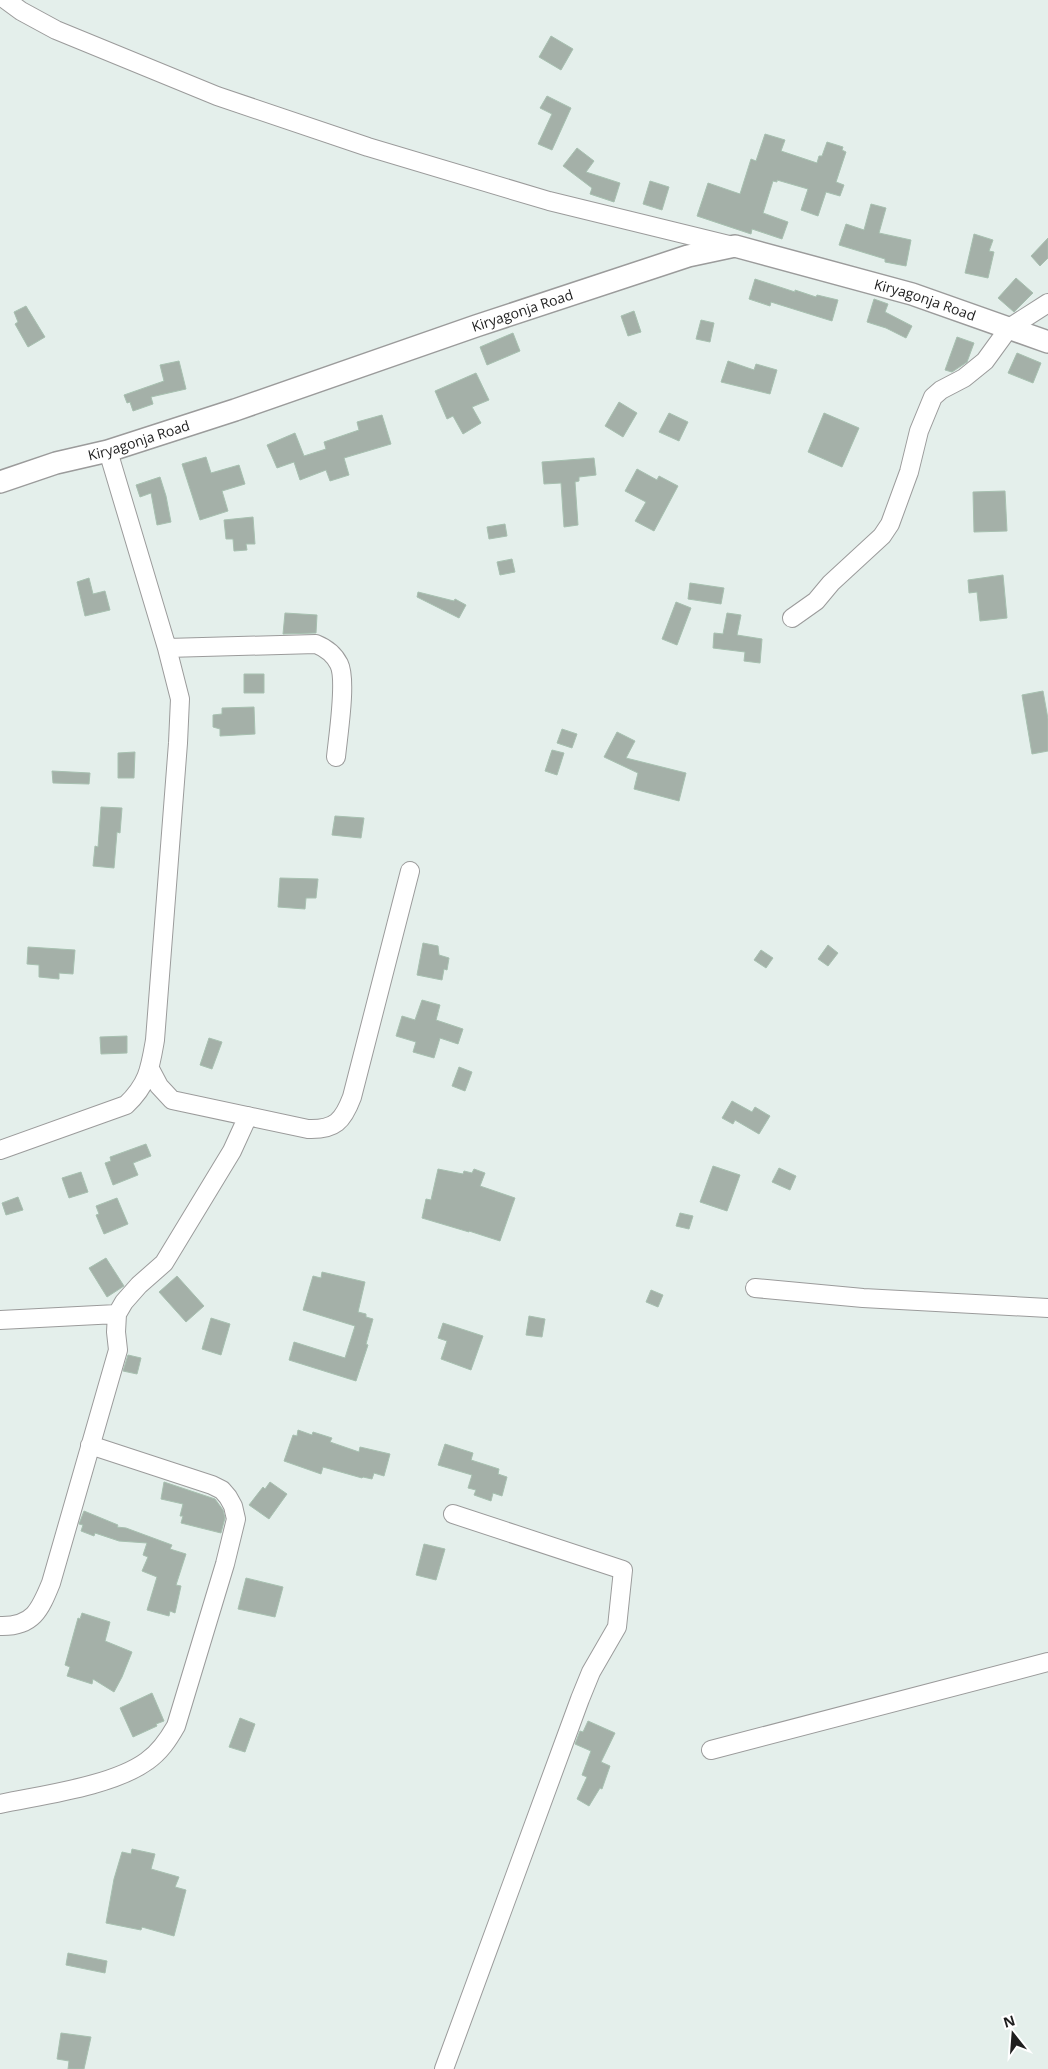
<svg xmlns="http://www.w3.org/2000/svg" width="1048" height="2069" font-family="'Open Sans',sans-serif">
	<rect width="100%" height="100%" fill="#e4efeb"/>
	<!-- building -->
	<path fill="#a4b0a8" stroke="#a7c0b0" d="M551 36 573 49 561 70 539 57Z
		M547 96 571 108 552 150 538 144 552 114 540 108Z
		M765 134 785 140 781 151 817 163 819 156H822L827 142 843 147 842 150 846 152 836 182 844 185 840 196 826 192 818 216 801 210 808 189 777 180V182L773 181 763 213 788 222 782 239 752 229 751 234 697 216 708 183 740 194 751 159 756 161Z
		M577 148 594 161 586 172 620 183 614 202 590 194 592 188 563 166Z
		M650 181 669 187 662 210 643 204Z
		M871 204 886 208 879 233 911 240 906 266 885 262V259L839 245 846 224 864 230Z
		M974 234 993 240 989 251 994 252 988 278 965 273Z
		M1048 238V258L1040 266 1031 256Z
		M1016 278 1033 293 1014 312 998 298Z
		M755 279 795 292V290L816 297 817 295 838 300 832 321 771 302 770 306 749 299Z
		M874 299 888 304 885 312 912 326 906 338 886 328 867 322Z
		M26 306 45 337 28 347 15 324 18 322 14 312Z
		M634 311 641 332 628 336 621 316Z
		M701 320 714 323 710 342 696 339Z
		M513 333 520 351 487 365 480 347Z
		M957 337 974 343 967 362 952 372 945 370Z
		M1017 353 1041 363 1033 383 1008 373Z
		M179 361 186 389 151 397 153 404 133 411 130 402 127 403 124 395 164 381 160 365Z
		M728 361 754 370 756 364 777 370 770 394 721 382Z
		M476 373 489 400 472 407 481 423 463 434 453 416 447 419 435 391Z
		M619 402 637 413 623 437 605 426Z
		M669 413 688 422 679 441 659 432Z
		M824 413 859 428 842 467 808 452Z
		M382 415 391 444 344 458 349 475 330 481 326 470 300 480 294 462 277 468 267 445 295 433 304 456 326 449 324 442 359 430 357 422Z
		M206 457 211 473 239 465 245 484 222 491 228 511 200 520 182 464Z
		M594 458 596 475 579 477V481L575 482 578 525 564 527 561 483 544 484 542 462Z
		M637 469 657 480 659 476 678 486 654 531 635 521 646 502 625 491Z
		M160 477 166 496 171 522 157 525 151 493 140 497 136 485Z
		M1005 491 1007 531 974 532 973 492Z
		M253 517 255 544H246L247 550 234 551 233 539H226L224 520Z
		M505 524 507 536 489 539 487 527Z
		M512 559 515 572 500 575 497 562Z
		M1003 575 1007 618 980 621 977 592 969 593 968 580Z
		M89 578 93 594 105 591 110 610 85 616 77 582Z
		M690 583 724 588 721 604 688 599Z
		M418 592 454 601 455 599 466 605 459 618 417 597Z
		M676 602 691 608 677 645 662 639Z
		M285 613 317 615 316 633 283 634Z
		M727 613 741 615 737 635 762 639 760 663 744 661 745 652 713 648 714 633 723 634Z
		M244 674H264V693H244Z
		M1043 691 1048 719V751L1032 754 1022 695Z
		M254 707 255 734 220 736V729L213 727V715L222 714V708Z
		M562 729 577 734 572 748 557 743Z
		M617 732 635 741 626 758 686 773 679 801 634 789 638 773 604 757Z
		M552 750 564 753 557 775 545 771Z
		M135 752 134 778H118V753Z
		M52 771 90 773 89 784 53 783Z
		M101 807 122 808 120 833 117 832 114 868 93 866 95 846 98 847Z
		M335 816 364 818 361 838 332 835Z
		M280 878 318 879 316 898H306L305 909 278 907Z
		M423 943 438 946 439 955 449 958 447 970 444 969 442 980 417 975Z
		M828 945 838 953 828 966 818 959Z
		M28 947 75 950 73 974 59 973V979L39 977V965L27 964Z
		M761 950 773 958 766 968 754 960Z
		M422 1000 440 1005 436 1020 463 1029 458 1044 440 1038 434 1058 413 1052 416 1042 396 1036 402 1016 415 1020Z
		M127 1036V1053L101 1054 100 1037Z
		M209 1038 222 1042 212 1069 200 1065Z
		M459 1067 472 1072 465 1091 452 1086Z
		M732 1101 752 1112 755 1107 770 1116 759 1134 735 1120 733 1124 722 1118Z
		M146 1144 151 1156 133 1163 138 1175 113 1185 105 1163 111 1161 110 1157Z
		M713 1166 740 1175 727 1211 700 1202Z
		M779 1168 796 1176 790 1190 772 1182Z
		M438 1169 463 1174 464 1171 472 1173 474 1169 485 1173 480 1186 515 1198 500 1241 469 1231V1232L422 1218 426 1199 431 1200Z
		M81 1172 88 1192 69 1198 62 1178Z
		M18 1197 23 1210 6 1215 2 1203Z
		M117 1198 128 1224 104 1234 96 1215 99 1214 96 1206Z
		M680 1213 693 1216 689 1229 676 1226Z
		M106 1258 124 1286 107 1297 89 1268Z
		M322 1272 365 1282 358 1312 366 1314V1317L373 1319 366 1344 368 1345 356 1381 289 1360 294 1342 345 1358 355 1326 303 1310 313 1276 321 1278Z
		M177 1276 204 1306 186 1322 159 1292Z
		M651 1290 663 1295 658 1307 646 1302Z
		M529 1316 545 1319 542 1337 526 1335Z
		M211 1318 230 1324 221 1355 202 1349Z
		M443 1323 483 1336 471 1370 441 1359 447 1341 438 1338Z
		M128 1355 141 1358 137 1374 123 1371Z
		M298 1430 312 1435 313 1432 332 1438 330 1442 359 1452 360 1447 390 1454 384 1476 374 1473 372 1479 363 1477 362 1478 323 1467 321 1474 284 1461 293 1435 297 1436Z
		M445 1444 473 1453 471 1460 499 1469 498 1474 507 1477 502 1496 493 1493 491 1501 474 1495 476 1490 468 1488 472 1475 438 1465Z
		M164 1482 215 1499 223 1510 225 1518 221 1533 181 1523 183 1516H180L183 1504 161 1499Z
		M270 1482 287 1494 269 1519 249 1505 263 1487 265 1489Z
		M84 1511 118 1525 117 1527 126 1528 172 1545 170 1549 186 1554 176 1585 181 1586 175 1613 170 1611 169 1616 147 1610 157 1577 142 1571 148 1557 143 1555 147 1543 119 1541 95 1533 94 1536 81 1531 83 1525 79 1524Z
		M424 1544 445 1549 436 1580 416 1575Z
		M246 1578 283 1587 275 1617 238 1609Z
		M82 1613 110 1622 105 1641 132 1652 122 1677 114 1692 93 1679 92 1684 67 1676 70 1667 65 1665 78 1618 80 1619Z
		M152 1693 164 1721 156 1724 157 1726 133 1737 120 1708Z
		M240 1718 255 1724 245 1752 229 1747Z
		M588 1721 615 1733 601 1762 610 1766 602 1789 600 1788 589 1806 577 1799 587 1777 582 1775 591 1751 575 1744 580 1731 583 1732Z
		M132 1849 155 1854 151 1869 179 1877 175 1887 186 1890 174 1936 142 1927 141 1930 106 1923 114 1879 122 1852 131 1854Z
		M68 1953 107 1961 105 1973 66 1965Z
		M61 2033 91 2037 84 2069H68L69 2061 57 2059Z"/>
	<g fill="none" stroke-linecap="round" stroke-linejoin="round">
		<defs>
			<path id="minor" d="M6 0 21 11 56 30 217 96 368 147 549 201 733 246
				M792 618 816 601 831 583 882 536 890 524 909 472 919 431 933 397 941 390 964 378 985 361 1009 328 1048 303
				M167 648 316 644C326 648 334 654 339 664 347 680 338 736 336 757
				M150 1069 159 1086 172 1100 308 1129C335 1130 343 1121 352 1097L410 871
				M0 1150 126 1105C148 1084 150 1069 155 1040L178 743 180 699 167 648 108 451
				M755 1288 863 1298 1048 1308
				M0 1320 117 1314
				M0 1626C33 1627 40 1610 51 1583L118 1350 116 1332 117 1314 124 1302 139 1285 164 1263 232 1151 248 1116
				M711 1750 1048 1662
				M0 1804C42 1795 113 1786 147 1761 160 1752 168 1740 176 1726L225 1564 236 1519 233 1506 228 1497 222 1490 212 1485 90 1445
				M444 2069 580 1699 591 1672 617 1627 623 1570 453 1514"/>
			<g id="tertiary">
				<path id="s1" d="M0 482 56 463 108 451 235 410 476 326 688 256 735 246 912 294 1048 342"/>
			</g>
		</defs>
		<!-- minor casing -->
		<use href="#minor" stroke="#9b9b9b" stroke-width="20"/>
		<!-- tertiary casing -->
		<use href="#tertiary" stroke="#9b9b9b" stroke-width="24"/>
		<!-- minor -->
		<use href="#minor" stroke="#fff" stroke-width="18"/>
		<!-- tertiary -->
		<use href="#tertiary" stroke="#fff" stroke-width="21"/>
	</g>
	<g text-anchor="middle" stroke-width="4" stroke-linejoin="round" paint-order="stroke">
		<!-- street labels -->
		<g font-size="14" fill="#1e1e1e" stroke="#fff">
			<text dy="5" stroke="none"><textPath href="#s1" startOffset="970">Kiryagonja Road</textPath></text>
			<text dy="5" stroke="none"><textPath href="#s1" startOffset="550">Kiryagonja Road</textPath></text>
			<text dy="5" stroke="none"><textPath href="#s1" startOffset="145">Kiryagonja Road</textPath></text>
		</g>
	</g>
	<!-- north arrow -->
	<g transform="translate(1013 2034) rotate(343)" stroke="#ffffff" stroke-width="4" paint-order="stroke">
	<path d="M0-4L9 19L0 12L-9 19Z" fill="#1e1e1e"/>
	<text y="-8" font-size="14" font-weight="bold" text-anchor="middle" fill="#1e1e1e">N</text>
	</g>
</svg>
